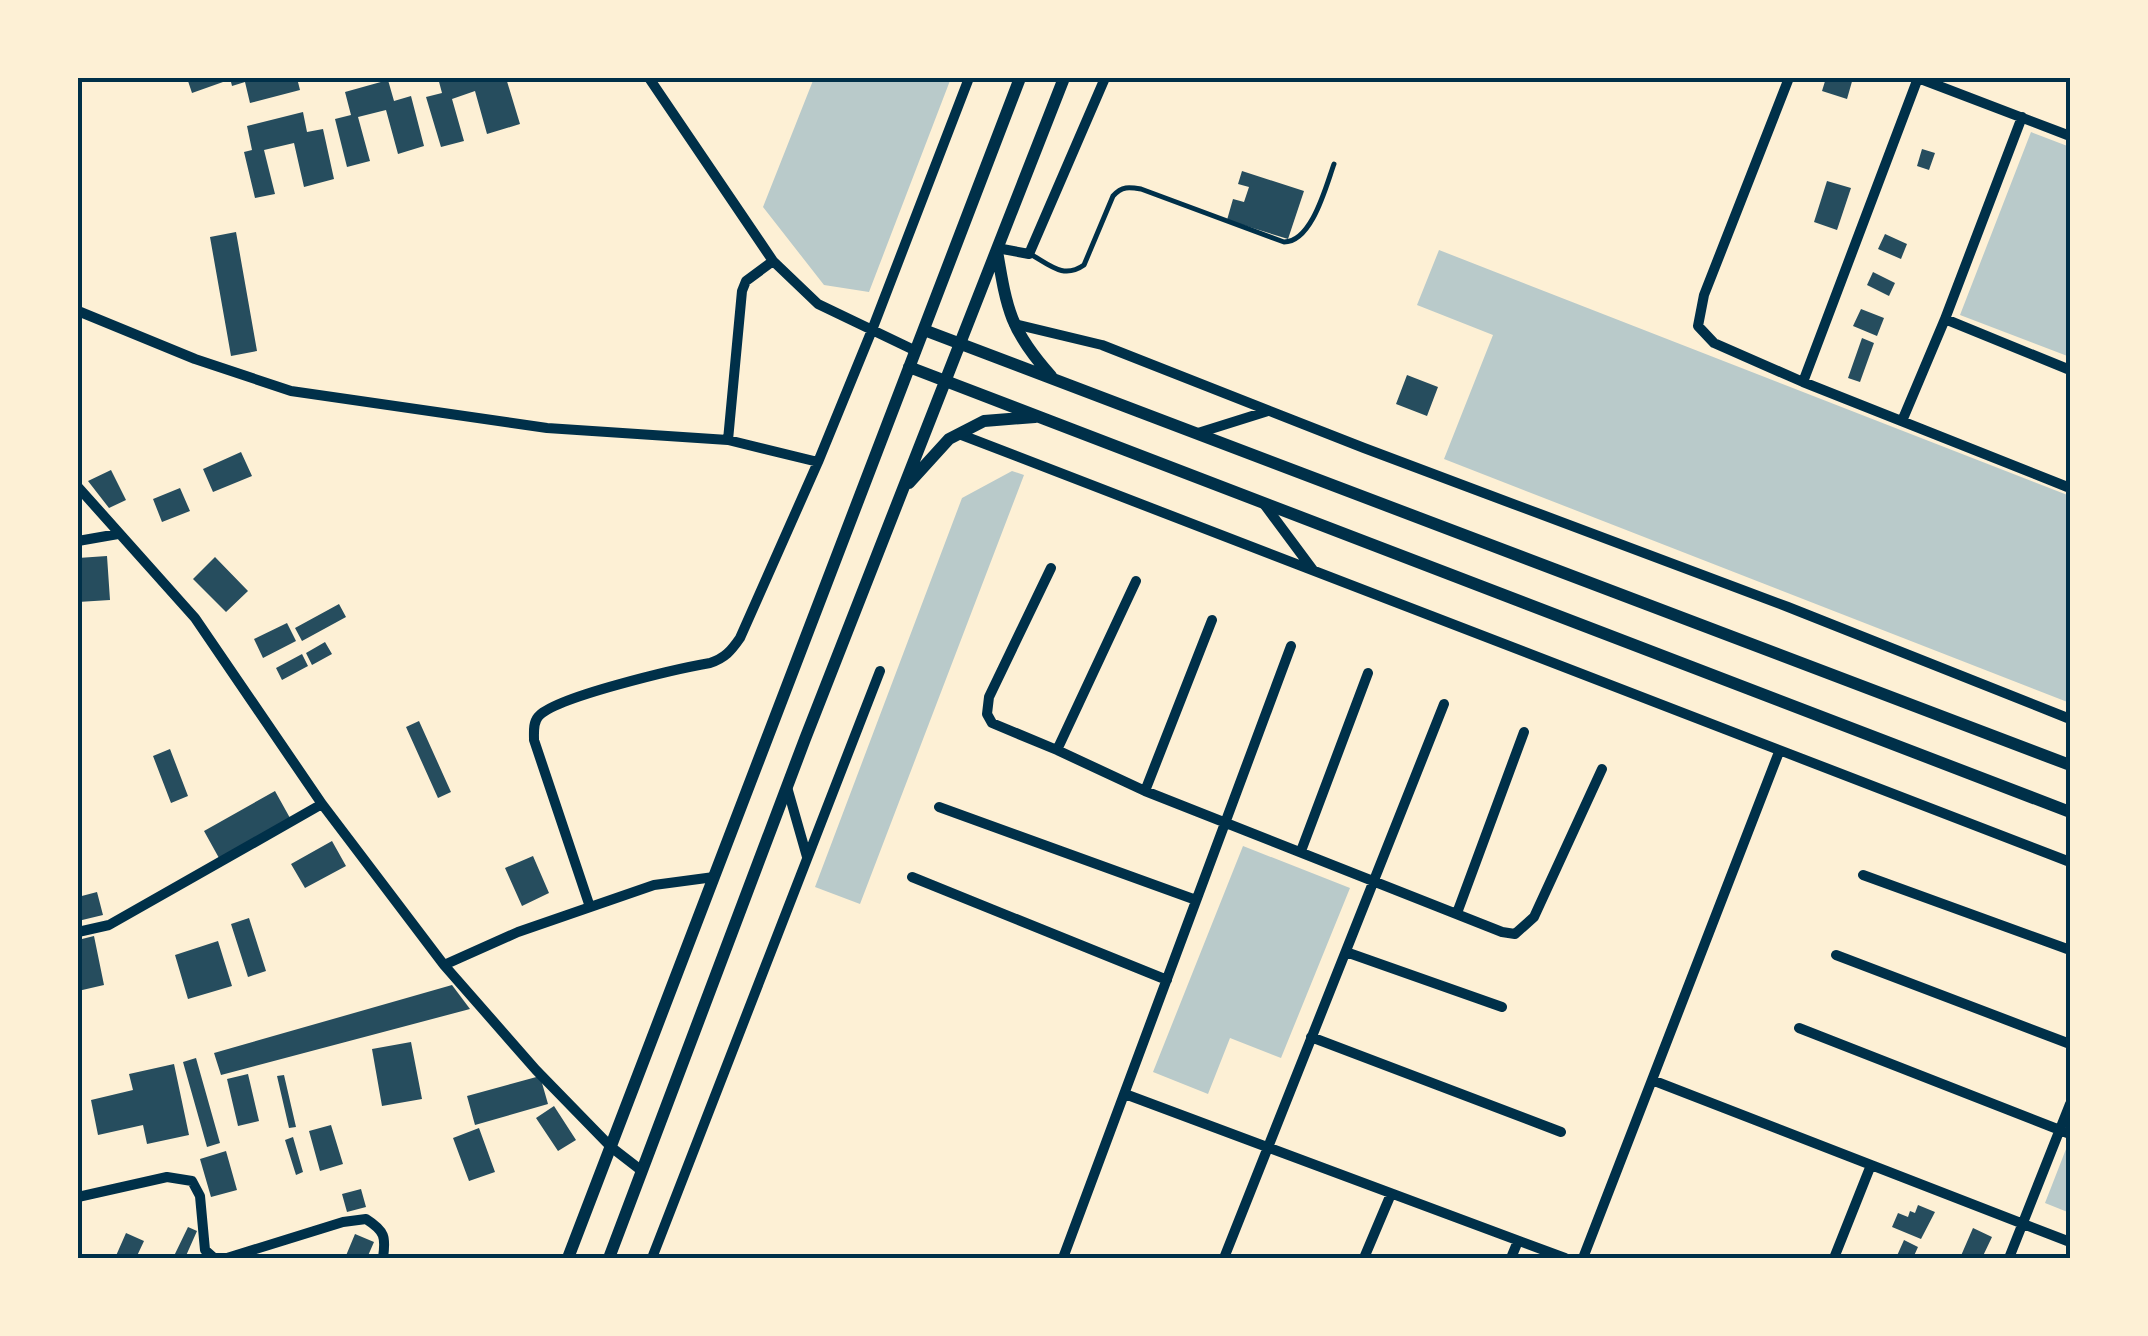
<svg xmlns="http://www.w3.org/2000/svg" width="2148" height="1336" font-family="'Asap Condensed',sans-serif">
	<rect width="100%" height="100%" fill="#fdf0d5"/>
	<!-- green -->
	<path fill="#b9caca" d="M814 78H951L869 292 824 285 763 207Z
		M2031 132 2070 147V357L1960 315Z
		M1439 250 2070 496V703L1444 459 1493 335 1417 305Z
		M1012 471 1024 475 860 904 815 887 962 498Z
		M1243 846 1350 888 1281 1058 1230 1038 1208 1094 1153 1072Z
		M2068 1144 2070 1145V1213L2045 1203Z"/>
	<!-- building -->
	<path fill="#264d5e" d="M187 78H222L223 82 192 93Z
		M230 78H297L300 90 250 103 245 82 232 86Z
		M438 78H506L520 124 487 134 475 91 452 99 464 141 441 147 426 97 442 93Z
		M1826 78H1853L1847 99 1822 91Z
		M388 80 394 101 411 96 424 146 398 154 386 110 358 117 370 161 347 167 335 119 351 115 345 92Z
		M303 112 307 132 323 129 334 179 304 187 294 143 264 150 275 194 255 198 244 152 252 150 247 126Z
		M1922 149 1935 153 1929 170 1917 166Z
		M1242 171 1304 191 1288 239 1227 220 1233 199 1244 202 1249 187 1238 184Z
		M1827 181 1851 188 1837 230 1814 222Z
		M236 232 257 351 231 356 210 237Z
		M1885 234 1907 244 1901 259 1878 249Z
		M1873 272 1895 283 1889 296 1867 285Z
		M1861 309 1884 318 1877 336 1853 326Z
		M1862 338 1874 343 1860 382 1848 378Z
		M1407 375 1438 387 1427 416 1396 404Z
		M241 452 252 476 213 492 203 469Z
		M111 470 126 500 109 508 88 481Z
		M180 488 190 511 162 522 153 499Z
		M107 556 110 600 78 602V558Z
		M215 557 248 591 226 612 193 579Z
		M339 604 346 617 302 641 295 628Z
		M287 623 296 641 263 658 254 639Z
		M325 642 332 654 312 665 306 653Z
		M302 654 308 666 282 680 276 668Z
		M419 721 451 792 438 798 406 727Z
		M170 749 188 796 171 803 153 756Z
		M275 791 290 818 219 858 204 831Z
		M332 841 346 866 305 888 291 864Z
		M533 856 549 893 522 906 505 868Z
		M97 892 103 915 78 921V897Z
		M249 918 266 971 248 977 231 924Z
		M94 936 104 985 78 991V940Z
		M218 941 232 986 188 999 175 955Z
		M452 985 470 1009 221 1075 214 1053Z
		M411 1042 422 1099 382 1106 372 1049Z
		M196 1058 220 1143 207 1147 183 1062Z
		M174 1064 189 1135 147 1144 143 1125 98 1135 91 1100 133 1090 129 1074Z
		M248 1074 259 1121 238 1126 227 1079Z
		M284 1075 296 1127 289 1128 277 1076Z
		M540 1076 548 1104 475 1125 467 1096Z
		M554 1106 576 1140 558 1151 536 1118Z
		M331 1125 343 1164 320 1171 309 1131Z
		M479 1128 495 1172 469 1181 453 1138Z
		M293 1137 303 1172 296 1175 285 1140Z
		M226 1151 237 1190 211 1197 200 1159Z
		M361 1189 366 1207 347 1212 342 1194Z
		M1918 1205 1935 1212 1921 1239 1892 1227 1898 1213 1908 1217 1910 1211 1915 1213Z
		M188 1227 197 1231 185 1258H173Z
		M1973 1228 1992 1237 1982 1258H1960Z
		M126 1233 144 1241 136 1258H115Z
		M355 1234 374 1242 367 1258H345Z
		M1904 1240 1918 1247 1913 1258H1896Z"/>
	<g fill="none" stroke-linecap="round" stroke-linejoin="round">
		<!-- service -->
		<path stroke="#003049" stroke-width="5" d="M1032 255C1051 266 1064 279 1084 265L1113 196C1122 186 1129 187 1141 189L1284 242C1312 242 1326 186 1334 164"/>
		<!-- minor -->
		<path stroke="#003049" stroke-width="10" d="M649 78 773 261 818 304 916 351
			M1789 78 1704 295 1698 326 1714 343 1803 382 2070 488
			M1918 78 2070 136
			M997 248 1029 254 1105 78
			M78 311 195 359 291 391 547 428 728 440 818 462
			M1945 319 2070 370
			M1014 324 1102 345 1364 448 1788 607 2070 719
			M1803 382 1918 78
			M1902 421 1945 319 2022 117
			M1198 433 1268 411
			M959 434 2070 862
			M728 440 742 291 746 281 773 261
			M78 487 195 618 322 804 444 965 536 1070 611 1147 642 1171
			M1264 504 1313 570
			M78 541 118 534
			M1051 568 989 697 987 714 992 723 1057 750 1145 791 1502 932 1515 934 1534 917 1602 769
			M1057 750 1136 581
			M787 787 807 857
			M1145 791 1212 620
			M939 807 1196 900
			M1301 851 1368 673
			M1863 875 2070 950
			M912 877 1167 980
			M590 907 534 740C534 732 533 723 538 717 553 697 681 668 710 663 725 658 731 651 740 638L818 462 872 330 969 78
			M1457 913 1524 732
			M78 932 109 925 322 804
			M1346 952 1502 1007
			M1836 955 2070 1044
			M444 965 518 932 654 885 714 877
			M1799 1028 2070 1134
			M1311 1037 1561 1132
			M1652 1080 2070 1242
			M1125 1094 1565 1258
			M78 1197 167 1177 192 1181 200 1196 205 1250 214 1258H226
			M227 1258 343 1222 366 1219C385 1231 386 1237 383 1258
			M652 1258 880 671
			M1063 1258 1291 646
			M1224 1258 1444 704
			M1364 1258 1391 1194
			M1511 1258 1518 1241
			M1583 1258 1779 752
			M1834 1258 1871 1165
			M2009 1258 2070 1104"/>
		<!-- tertiary -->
		<path stroke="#003049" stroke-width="12" d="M997 251C1007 310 1010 330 1051 376
			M924 330 2070 765
			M909 367 2070 812
			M909 483 949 439 984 421 1035 417
			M568 1258 1020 78
			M609 1258 805 739 1064 78"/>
	</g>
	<!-- border -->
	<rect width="2148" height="1336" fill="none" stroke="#fdf0d5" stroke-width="160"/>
	<rect x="80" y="80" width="1988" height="1176" fill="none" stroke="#003049" stroke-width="4"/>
</svg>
